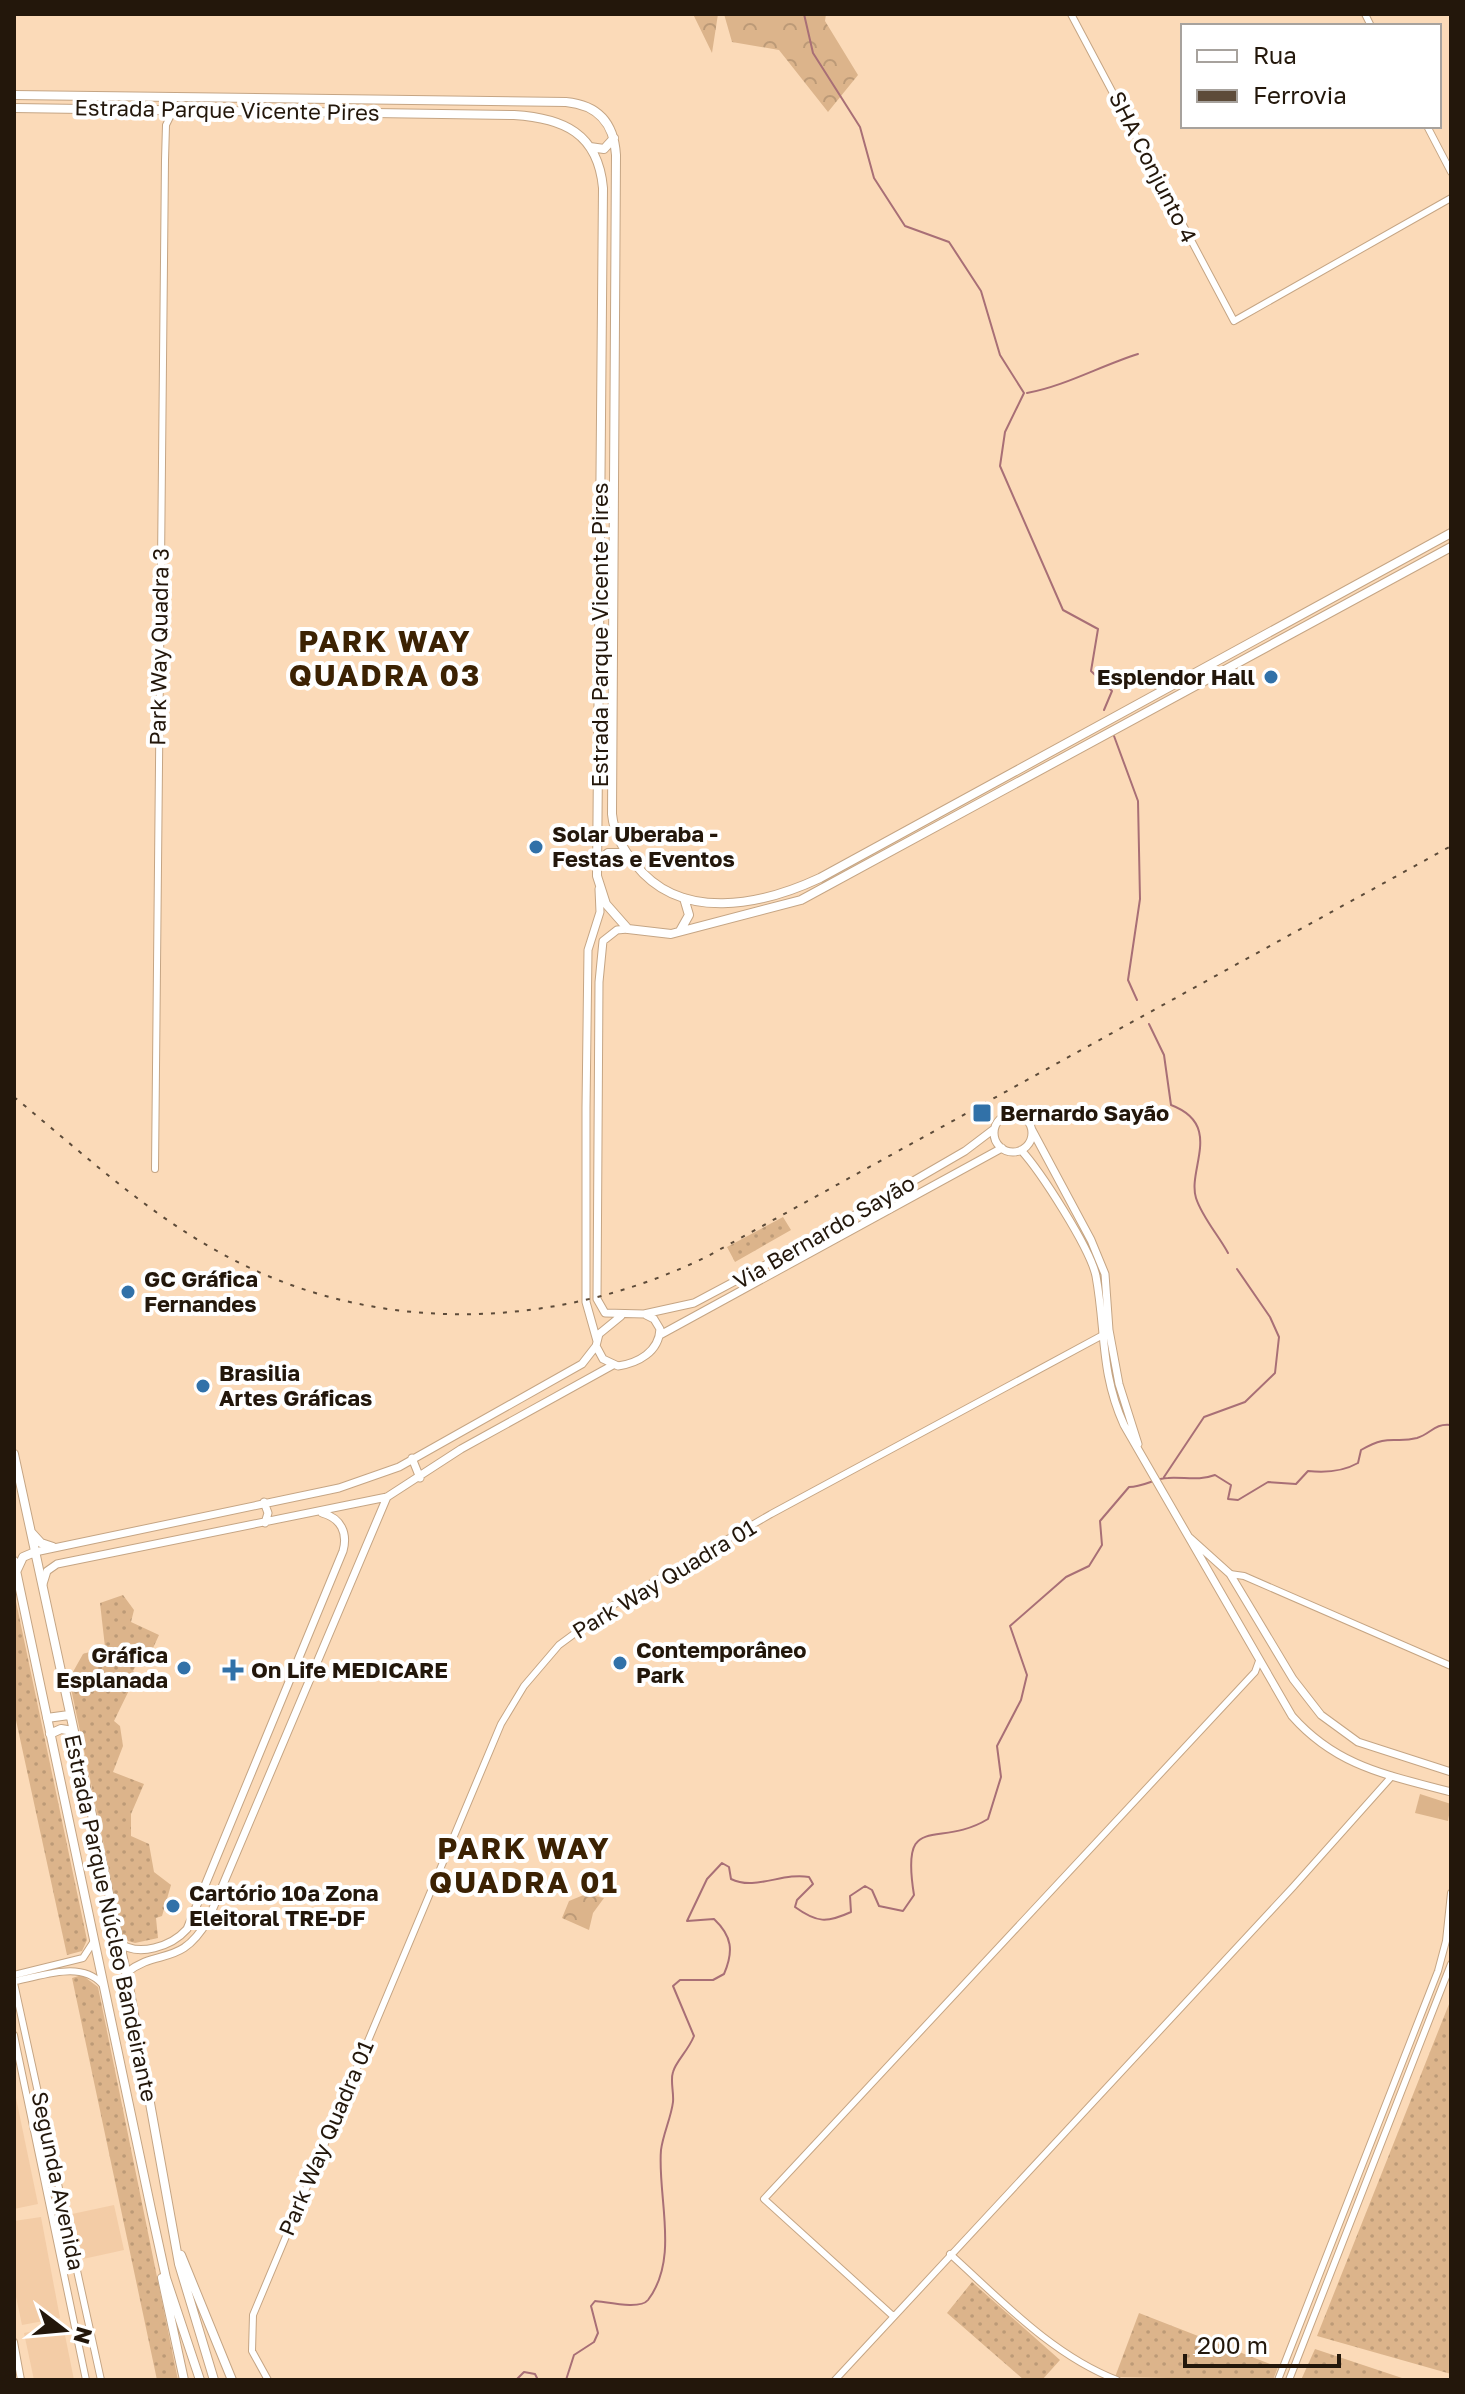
<svg xmlns="http://www.w3.org/2000/svg" width="1465" height="2394" font-family="'Golos Text',sans-serif">
	<defs>
		<pattern id="grass-dots" width="8" height="8" patternUnits="userSpaceOnUse" patternTransform="scale(2)"><rect width="8" height="8" fill="#dcb48b"/><path d="M2 2h.1M6 6h.1" fill="none" stroke="#bc9a77" stroke-width="1.8" stroke-linecap="round"/></pattern>
		<pattern id="forest-crowns" width="20" height="18" patternUnits="userSpaceOnUse" patternTransform="scale(2)"><rect width="20" height="18" fill="#dcb48b"/><path d="M2 6a3 3 0 1 1 6 0M12 15a3 3 0 1 1 6 0" fill="none" stroke="#bc9a77"/></pattern>
	</defs>
	<rect width="100%" height="100%" fill="#fbdab8"/>
	<!-- built -->
	<path fill="#f3cca6" d="M16 2098 38 2204 14 2209V2099Z
		M114 2205 124 2250 83 2259 72 2214Z
		M41 2217 60 2318 22 2325 14 2287V2221Z
		M63 2325 74 2380H34L24 2333Z"/>
	<!-- grass -->
	<path fill="url(#grass-dots)" d="M783 1217 791 1230 735 1262 727 1247Z
		M14 1592 87 1940 82 1951 67 1955 14 1711Z
		M123 1595 134 1610 131 1622 159 1635 148 1659 141 1657 133 1671 137 1674 114 1721 120 1726 123 1746 113 1772 144 1784 131 1814V1836L149 1844 154 1872 171 1885 162 1916 156 1918 158 1938 135 1943 125 1940 122 1931 69 1679 83 1654 105 1647 100 1603Z
		M82 1975 98 1987 178 2380H157L72 1978Z
		M1451 1999V2374L1317 2336Z
		M972 2282 1060 2360 1042 2380H1024L947 2313Z
		M1139 2313 1278 2367 1273 2380 1115 2377Z
		M1315 2349 1408 2380H1409H1301Z"/>
	<!-- forest -->
	<path fill="url(#forest-crowns)" d="M693 14H718L712 53Z
		M724 14H826L825 21 858 75 828 112 779 50 732 42Z
		M586 1894 604 1898 593 1913 589 1930 562 1918 569 1901Z"/>
	<!-- garden -->
	<path fill="#dcb48b" d="M1420 1794 1451 1804 1448 1821 1415 1813Z"/>
	<g fill="none" stroke-linecap="round" stroke-linejoin="round">
		<!-- stream -->
		<path stroke="#a86f76" stroke-width="2" d="M804 14 813 53 860 127 874 178 905 226 949 242 981 291 1000 355 1024 393 1005 432 1000 466 1063 610 1098 629 1091 671 1112 691 1104 710
			M1027 393C1065 386 1100 366 1138 354
			M1114 736 1138 801 1140 899 1128 980 1137 1000
			M1149 1024 1164 1055 1171 1105C1224 1125 1187 1169 1196 1198 1202 1217 1219 1236 1228 1253
			M1164 1477 1204 1417 1245 1402 1275 1373 1279 1337 1270 1317 1237 1269
			M516 2380 524 2372 535 2374 538 2380
			M566 2380 574 2355 594 2342 598 2333 591 2306 595 2301C607 2302 640 2310 648 2300 680 2258 657 2196 661 2150 663 2134 671 2118 673 2102 674 2092 670 2081 673 2072 676 2061 688 2051 694 2036L673 1986 680 1980H713L724 1974C734 1951 732 1936 714 1919L687 1921 707 1879 722 1863 729 1867 731 1879C755 1891 783 1872 809 1877L813 1884 797 1900 795 1907C817 1923 827 1923 851 1912L850 1896 865 1886 872 1890 879 1906 903 1911 914 1895C900 1809 937 1850 988 1819L1001 1777 997 1746 1021 1700 1027 1675 1010 1626 1066 1577 1089 1566 1102 1545 1100 1521 1129 1487C1144 1487 1155 1478 1168 1478 1185 1477 1199 1481 1215 1475L1231 1485 1228 1499 1238 1500 1268 1482 1296 1484 1308 1471C1326 1473 1342 1472 1358 1463L1361 1450C1390 1433 1394 1444 1417 1438 1431 1434 1434 1423 1451 1425"/>
		<defs>
			<path id="tertiary" d="M1071 14 1234 321 1451 198
				M1365 14 1371 26
				M1427 126 1451 172
				M155 1169 165 160 166 125 173 111
				M1230 1574 1244 1576 1451 1666
				M14 1975 83 1958 94 1941
				M15 1981C43 1976 81 1960 102 1984
				M14 1983 101 2380
				M14 2035 86 2380
				M950 2254C1001 2300 1052 2355 1117 2380
				M893 2316 764 2199 1255 1672 1259 1661
				M14 2342 21 2380
				M268 2380 252 2351 253 2315 501 1724 524 1686 559 1645 612 1606 771 1514 1101 1336
				M835 2380 1293 1887 1392 1776
				M1278 2380 1438 1971 1446 1941 1451 1893
				M1289 2380 1451 1964"/>
			<path id="secondary" d="M628 929 617 930 603 941 599 982 597 1299 605 1313 644 1314 694 1303 803 1245 965 1151 994 1129
				M994 1133a19 19 0 1 1 38 0a19 19 0 1 1-38 0Z
				M1032 1130 1091 1240 1105 1274 1109 1330 1119 1384 1138 1444
				M1021 1150C1041 1172 1090 1248 1096 1276 1106 1331 1100 1372 1124 1425L1292 1716C1337 1767 1388 1775 1451 1792
				M621 1316 599 1334 596 1346 603 1359 618 1366C638 1363 659 1352 660 1329L654 1319 646 1315
				M660 1335 1002 1148
				M597 1341 586 1302V1108L588 950 600 912 599 889
				M412 1458 420 1478
				M264 1502 268 1513 265 1523
				M1190 1538 1230 1574 1293 1679 1321 1715 1358 1742 1451 1772
				M35 1552 339 1488 399 1467 582 1364 596 1346
				M43 1584 47 1571 57 1564 387 1497 461 1449 613 1365
				M118 1942C138 1958 172 1946 187 1929L343 1551C348 1533 341 1518 322 1513
				M126 1973C159 1947 180 1968 208 1920L387 1497"/>
			<path id="primary" d="M14 95 566 102C598 105 614 123 616 155L612 814C614 834 623 849 635 864 681 923 762 905 820 878L1451 533
				M14 108 514 115C563 118 598 133 603 188L597 876 606 904 628 929 671 934 801 900 1451 547
				M590 147 604 149 614 138
				M597 863 608 853H626
				M680 931 689 915 684 898"/>
			<path id="trunk" d="M14 1454 128 1981 179 2264 214 2380
				M31 1532 41 1543 53 1547
				M14 1561 152 2214 166 2278 200 2380
				M17 1570 23 1557 35 1552
				M47 1718 69 1715
				M50 1734 61 1729 73 1731
				M181 2255 232 2380
				M162 2278 184 2380"/>
		</defs>
		<!-- tertiary casing -->
		<use href="#tertiary" stroke="#c5a584" stroke-width="8"/>
		<!-- secondary casing -->
		<use href="#secondary" stroke="#c5a584" stroke-width="9"/>
		<!-- primary casing -->
		<use href="#primary" stroke="#c5a584" stroke-width="10"/>
		<!-- trunk casing -->
		<use href="#trunk" stroke="#c5a584" stroke-width="10"/>
		<!-- tertiary -->
		<use href="#tertiary" stroke="#fff" stroke-width="6"/>
		<!-- secondary -->
		<use href="#secondary" stroke="#fff" stroke-width="7"/>
		<!-- primary -->
		<use href="#primary" stroke="#fff" stroke-width="8"/>
		<!-- trunk -->
		<use href="#trunk" stroke="#fff" stroke-width="8"/>
		<!-- rail -->
		<path stroke="#5d4b39" stroke-width="2" stroke-dasharray="4 8" stroke-linecap="butt" d="M14 1097C79 1150 143 1210 217 1251 369 1337 554 1332 708 1256L1451 846"/>
	</g>
	<!-- markers -->
	<g fill="#3171a8" stroke="#fff" stroke-width="3">
		<circle cx="1271" cy="677" r="8"/>
		<circle cx="536" cy="847" r="8"/>
		<rect x="972" y="1103" width="20" height="20" rx="4"/>
		<circle cx="128" cy="1292" r="8"/>
		<circle cx="203" cy="1386" r="8"/>
		<circle cx="620" cy="1663" r="8"/>
		<circle cx="184" cy="1668" r="8"/>
		<path d="M229 1658h8v8h8v8h-8v8h-8v-8h-8v-8h8z"/>
		<circle cx="173" cy="1906" r="8"/>
	</g>
	<g text-anchor="middle" stroke-width="8" stroke-linejoin="round" paint-order="stroke">
		<!-- street labels -->
		<g font-size="22" fill="#23170b" stroke="#fff">
			<text transform="translate(227 110) rotate(1)" y="8">Estrada Parque Vicente Pires</text>
			<text transform="translate(1153 167) rotate(63)" y="8">SHA Conjunto 4</text>
			<text transform="translate(600 635) rotate(-90)" y="8">Estrada Parque Vicente Pires</text>
			<text transform="translate(159 647) rotate(-89)" y="8">Park Way Quadra 3</text>
			<text transform="translate(824 1232) rotate(-30)" y="8">Via Bernardo Sayão</text>
			<text transform="translate(664 1579) rotate(-31)" y="8">Park Way Quadra 01</text>
			<text transform="translate(111 1918) rotate(78)" y="8">Estrada Parque Núcleo Bandeirante</text>
			<text transform="translate(326 2138) rotate(-67)" y="8">Park Way Quadra 01</text>
			<text transform="translate(58 2181) rotate(78)" y="8">Segunda Avenida</text>
		</g>
		<!-- poi labels -->
		<g font-size="22" font-weight="bold" fill="#23170b" stroke="#fff" text-anchor="start">
			<text x="1255" y="685" text-anchor="end">Esplendor Hall</text>
			<text x="552" y="842">Solar Uberaba -<tspan x="552" dy="25">Festas e Eventos</tspan></text>
			<text x="1000" y="1121">Bernardo Sayão</text>
			<text x="144" y="1287">GC Gráfica<tspan x="144" dy="25">Fernandes</tspan></text>
			<text x="219" y="1381">Brasilia<tspan x="219" dy="25">Artes Gráficas</tspan></text>
			<text x="636" y="1658">Contemporâneo<tspan x="636" dy="25">Park</tspan></text>
			<text x="168" y="1663" text-anchor="end">Gráfica<tspan x="168" dy="25">Esplanada</tspan></text>
			<text x="251" y="1678">On Life MEDICARE</text>
			<text x="189" y="1901">Cartório 10ª Zona<tspan x="189" dy="25">Eleitoral TRE-DF</tspan></text>
		</g>
		<!-- district labels -->
		<g font-size="30" font-weight="bold" letter-spacing="2" fill="#3c2203" stroke="#fff">
			<text x="385" y="652">PARK WAY<tspan x="385" dy="34">QUADRA 03</tspan></text>
			<text x="524" y="1859">PARK WAY<tspan x="524" dy="34">QUADRA 01</tspan></text>
		</g>
	</g>
	<!-- border -->
	<rect width="1465" height="2394" fill="none" stroke="#23170b" stroke-width="32"/>
	<!-- legend -->
	<rect x="1181" y="24" width="260" height="104" fill="#ffffff" stroke="#a7a29d" stroke-width="2"/>
	<rect x="1197" y="50" width="40" height="12" fill="#ffffff" stroke="#a7a29d" stroke-width="2"/>
	<text x="1253" y="64" font-size="24" fill="#23170b">Rua</text>
	<rect x="1197" y="90" width="40" height="12" fill="#5d4b39" stroke="#a7a29d" stroke-width="2"/>
	<text x="1253" y="104" font-size="24" fill="#23170b">Ferrovia</text>
	<!-- north arrow -->
	<g transform="translate(64 2330) rotate(106)" stroke="#ffffff" stroke-width="6" paint-order="stroke">
	<path d="M0-6L14 30L0 20L-14 30Z" fill="#23170b"/>
	<text y="-12" font-size="22" font-weight="bold" text-anchor="middle" fill="#23170b">N</text>
	</g>
	<!-- scale -->
	<path d="M1185 2354v12h154v-12" fill="none" stroke="#23170b" stroke-width="4"/>
	<text x="1197" y="2354" font-size="24" fill="#23170b" stroke="#ffffff" stroke-width="6" paint-order="stroke">200 m</text>
</svg>
